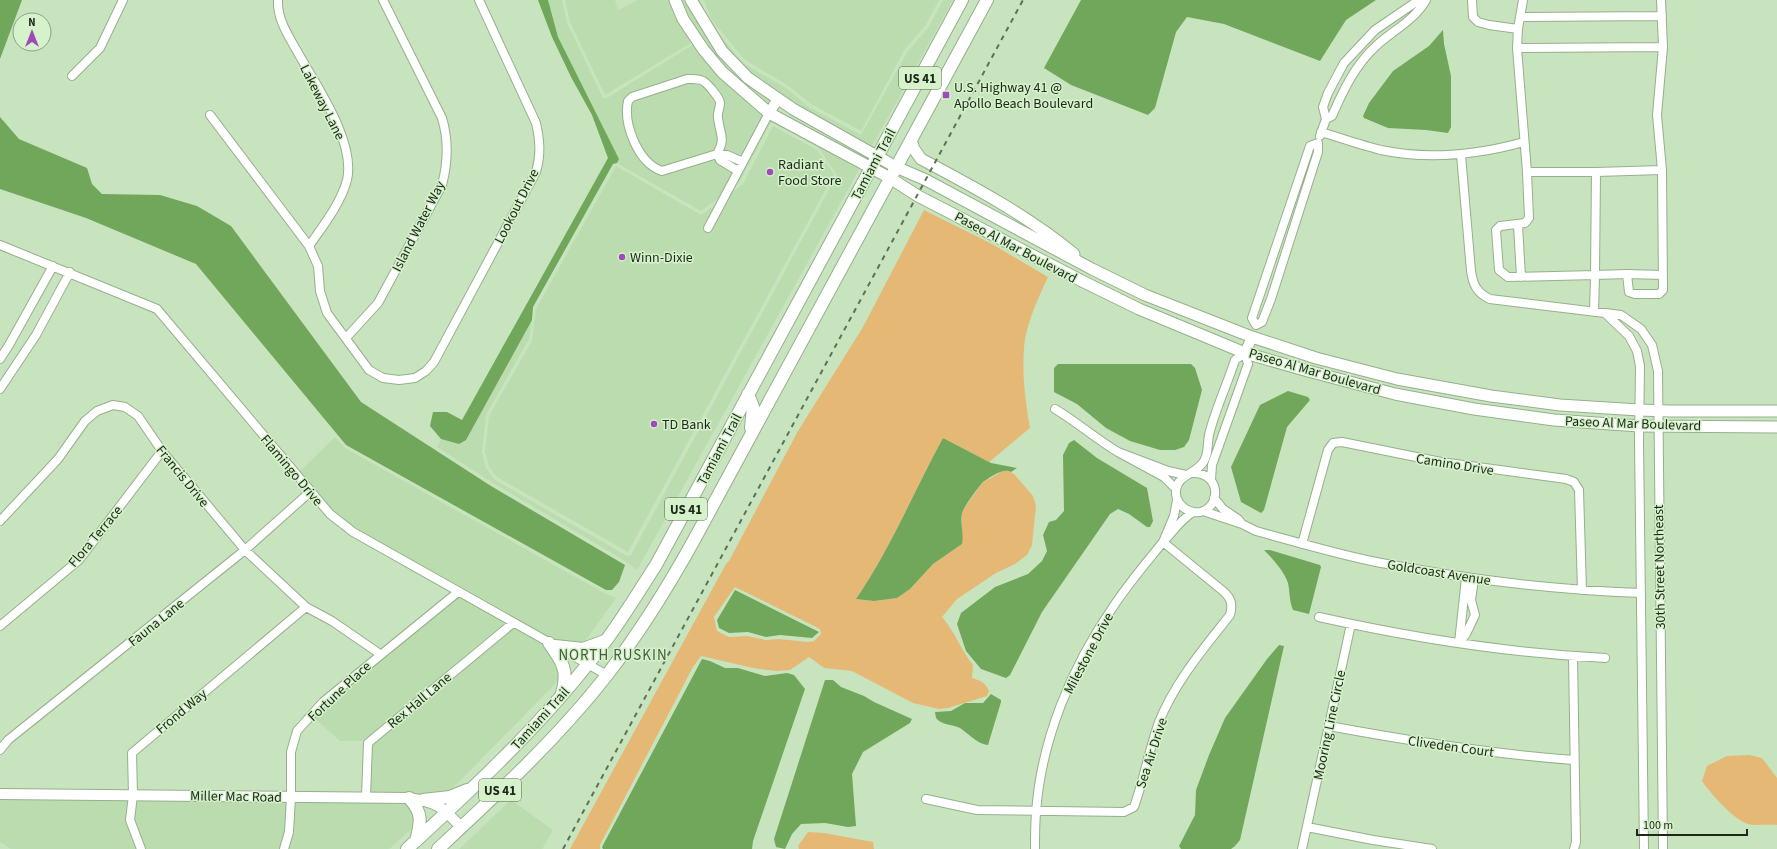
<svg xmlns="http://www.w3.org/2000/svg" width="1777" height="849" font-family="'Source Sans 3',sans-serif">
	<rect width="100%" height="100%" fill="#c8e4be"/>
	<!-- built -->
	<path fill="#bbdcaf" d="M548 0H562L567 23 603 98H607L694 44 764 115 742 157 724 150 726 137 722 117 724 103 722 96 705 77 695 74 675 78 633 91 628 94 624 100 622 117 629 139 643 163 653 173 663 175 715 160 733 173 720 197 701 211 617 163 619 159 558 37Z
		M565 0H615L618 10 638 0H669L691 43 605 95 570 22Z
		M679 0H687L692 10 773 101 768 107 724 69 687 17Z
		M696 0H700L708 20 743 63 786 88 809 107 861 135 908 51 928 28 943 0H953L871 148 795 105 751 75 725 48Z
		M704 0H939L925 26 905 49 861 131 811 104 787 85 745 60 711 19Z
		M688 83 702 85 715 99 714 118 719 138V144L714 151 662 167 656 165 649 157 641 146 630 116 631 103 634 101Z
		M771 119 861 166 637 570 627 562 493 483 437 447 441 439 459 444 466 440 532 320 529 339 486 415 482 452 486 468 495 480 627 556 631 555 837 175 818 147 773 123 770 124 740 181 735 185Z
		M773 126 817 150 834 174 628 552 497 477 489 467 485 452 489 416 532 341 536 309 616 166 701 215 743 184Z
		M335 437 345 448 604 593 616 598 583 644 556 642 355 529 334 512 299 472Z
		M458 597 505 623 365 741H340L314 718 325 705Z
		M513 628 547 647 561 675 555 684 448 793 423 796 370 793 371 745Z
		M0 798 128 800 127 821 137 849H11L0 842Z
		M136 800 287 801 283 843 279 849H145L134 819Z
		M511 800 553 830 542 849H459Z
		M295 801 408 802 413 808 416 825 389 849H288L292 833Z"/>
	<!-- green -->
	<path fill="#e5b975" fill-rule="evenodd" d="M924 210 992 244 1048 277C1039 296 1029 318 1025 339 1021 368 1025 399 1030 428L989 462 943 438C914 491 891 548 856 599L874 601 897 598 910 589 933 564 962 544V511L982 483 1003 471H1009L1015 475 1033 496 1036 506 1032 545 1027 555 1015 564 996 573 957 599 942 617C955 632 961 650 973 665L972 678C981 681 985 682 989 691L987 696 948 708 939 709 913 703 852 671 824 668 809 657 790 670 776 671 753 668 701 656 693 667 600 845V849H570L726 564 729 561 798 431 863 327ZM735 587 820 629 821 634 814 641 808 642 779 639 766 640 747 636 729 637 717 631 714 617Z
		M1749 755 1762 758 1777 778V825C1768 824 1756 826 1748 824 1733 819 1711 794 1702 781L1707 766 1727 756Z
		M808 832 824 833 873 842 874 849H799L798 846Z"/>
	<!-- water -->
	<path fill="#70a75b" d="M0 0H22L0 59Z
		M538 0H548L558 37 619 159 617 163 613 164 533 307 532 320 466 440 459 444 441 439 430 426 433 412H447L462 420 608 158 592 115 571 77 552 37Z
		M1081 0H1376L1346 20 1320 61 1224 24 1187 17 1176 32 1155 108 1148 115 1071 85 1044 68Z
		M1443 30 1444 44 1451 76V127L1448 133 1426 130 1388 128 1364 118 1363 116 1369 103 1393 71 1429 46Z
		M0 117 19 139 87 168 92 184 102 194 160 195 197 206 231 226 361 402 491 486 625 565 619 582 612 590H606L346 445 196 264 86 218 0 189Z
		M1058 364H1191L1195 368 1202 390 1189 440 1184 447 1175 450H1160L1130 441 1106 428 1077 404 1054 392V368Z
		M1288 391 1308 397 1310 400 1287 427 1264 510 1261 513 1241 502 1231 467 1260 405Z
		M943 438 991 463 1017 468 1011 472C1004 467 990 477 983 482 979 486 963 508 962 513 960 524 964 534 962 544L933 564 910 589 897 598 874 601 856 599C891 548 914 491 943 438Z
		M1074 440 1097 458 1147 488 1153 521 1150 527H1147L1129 514 1118 509 1110 514 1042 612 1010 675 1006 678 981 669 966 651 957 624 961 613 995 587 1028 574 1042 561 1047 551 1043 535 1049 522 1056 520 1064 511 1063 455 1069 443Z
		M1264 550H1270L1320 565 1321 567 1309 614 1293 610C1289 601 1290 592 1288 583 1284 571 1272 558 1264 550Z
		M735 590 819 632 812 638 780 635 766 637 748 632 729 633 719 628 717 620Z
		M1279 645 1284 646 1240 840 1235 846 1231 849H1181L1179 846 1195 815 1196 790 1209 755 1225 718 1267 659Z
		M702 659 710 661 725 668H738L765 676 787 673 794 675 805 689 753 841 752 849H603L602 847Z
		M825 680H833L841 687 864 696 874 702 912 719 910 723 863 752 852 774 856 826 848 827 825 823 801 824 792 834 785 849 776 847 774 839Z
		M991 694 1001 700V702L988 745C977 744 968 733 960 728 952 724 941 725 936 718L935 712 951 711 965 703H983Z"/>
	<g fill="none" stroke-linecap="round" stroke-linejoin="round">
		<defs>
			<path id="minor" d="M278 0C277 19 288 35 297 51 315 84 356 141 347 180 341 203 323 226 309 246
				M1472 0 1473 17 1478 22 1489 25 1518 29 1517 48 1527 172H1596L1595 275 1627 274 1629 292 1635 294H1659L1663 290 1662 170 1657 115 1663 47 1661 0
				M1520 17 1662 16
				M1518 29 1523 0
				M1517 48 1663 47
				M72 76 100 48 123 0
				M687 79C692 79 698 78 703 81 707 83 720 98 720 103 720 108 717 113 718 118 720 135 726 138 717 154L662 171C638 163 623 124 628 101L632 97Z
				M210 115 309 246 318 266 320 291 327 313 369 370 383 378 399 380 415 378 426 371 434 362 536 172C541 154 540 141 536 123L479 0
				M1326 119 1332 116C1343 91 1355 65 1376 46 1393 30 1414 21 1426 0
				M1321 132C1341 138 1361 145 1381 150 1428 160 1477 155 1524 142
				M1320 136 1326 119 1323 107 1328 93 1344 63 1375 30 1419 0
				M1318 143V152L1271 299 1262 322 1256 325 1252 318 1310 146Z
				M1461 155 1471 271C1473 285 1477 293 1490 299L1621 315 1641 329 1652 345 1658 371 1663 849
				M738 171 720 160 717 154 727 155 743 162
				M1527 172 1529 218 1525 223 1500 226 1496 230 1499 270 1508 277 1595 275 1594 312
				M1596 172 1662 170
				M1518 225 1521 277
				M708 228 769 113
				M0 245 157 309 330 514 353 532 607 675
				M1627 274 1663 275
				M1606 314 1629 336 1637 351 1640 366 1639 441 1644 849
				M346 338 378 303 442 185C448 162 449 141 442 118L383 0
				M0 359 9 345 53 266
				M0 389 36 335 70 272
				M1055 409C1077 422 1096 439 1118 452
				M1193 473C1225 473 1220 516 1193 512 1183 510 1175 501 1176 490 1178 474 1197 474 1204 461 1209 453 1207 444 1209 435 1215 410 1227 385 1235 360L1245 353 1248 364 1212 465 1211 480
				M1176 489 1164 477 1118 452 1168 471 1186 475
				M1177 500 1174 516 1163 542C1174 531 1179 521 1193 512
				M1203 511 1242 524 1238 519 1223 509 1214 498
				M0 521 58 459 85 421 97 411 113 405 125 407 138 416 162 451 245 550 306 607 332 621 380 654
				M1242 524 1256 531C1296 542 1336 554 1376 562 1464 579 1552 590 1641 593
				M1302 544 1328 450 1333 443 1342 442 1441 462 1566 479 1574 482 1579 490 1582 590
				M1319 617C1413 638 1508 653 1605 658
				M0 626 79 560 162 451
				M1459 643 1466 634 1475 615 1471 600 1474 579
				M1459 643 1466 578
				M1573 656 1576 842 1574 849
				M1329 726C1410 741 1491 754 1574 760
				M0 750 8 740 245 550 310 492
				M366 797 368 743 513 623
				M926 799 977 810 1124 812 1134 807C1144 779 1149 750 1159 722 1175 682 1204 648 1230 615 1233 604 1231 598 1223 591L1163 542C1146 563 1128 584 1113 607 1072 666 1041 740 1036 813 1035 825 1035 837 1035 849
				M1307 827 1373 840 1432 849
				M141 849 130 820 133 795 132 753 306 607
				M284 849 289 832 291 797V752L297 731 323 702 458 592
				M1302 849 1351 624"/>
			<path id="tertiary" d="M769 113 778 99
				M1245 353 1252 337
				M0 794 409 798C438 802 442 807 461 827"/>
			<path id="secondary" d="M675 0 683 19 703 49 722 72 769 113 890 178 918 196 1084 282 1139 309 1245 353 1308 371 1395 394 1474 409 1554 420 1639 426 1777 427
				M691 0 722 51 748 78 793 109 896 167 926 180 1092 269 1145 295 1252 337 1316 358 1397 379 1491 396 1560 405 1639 410 1669 411H1777
				M911 140 914 149 921 159C974 187 1028 216 1074 254"/>
			<path id="primary" d="M748 394 753 407 751 428
				M549 643C562 661 569 671 562 693
				M555 646 583 649 605 641
				M409 798C423 813 421 822 416 841
				M423 800 450 797 467 790
				M407 849C470 791 534 732 587 665 613 634 634 599 656 565L962 0
				M438 849C497 794 557 739 607 675 640 632 668 587 694 540L987 0"/>
		</defs>
		<!-- minor casing -->
		<use href="#minor" stroke="#95b08c" stroke-width="10"/>
		<!-- tertiary casing -->
		<use href="#tertiary" stroke="#95b08c" stroke-width="12"/>
		<!-- secondary casing -->
		<use href="#secondary" stroke="#95b08c" stroke-width="13"/>
		<!-- primary casing -->
		<use href="#primary" stroke="#95b08c" stroke-width="14"/>
		<!-- minor -->
		<use href="#minor" stroke="#fff" stroke-width="8"/>
		<!-- tertiary -->
		<use href="#tertiary" stroke="#fff" stroke-width="10"/>
		<!-- secondary -->
		<use href="#secondary" stroke="#fff" stroke-width="11"/>
		<!-- primary -->
		<use href="#primary" stroke="#fff" stroke-width="12"/>
		<!-- rail -->
		<path stroke="#5f7058" stroke-width="2" stroke-dasharray="5 5" stroke-linecap="butt" d="M563 849 1023 0"/>
	</g>
	<!-- markers -->
	<g fill="#9e4ab8" stroke="#d5f2cb" stroke-width="1.5">
		<rect x="942" y="91" width="8" height="8" rx="2"/>
		<circle cx="770" cy="172" r="4"/>
		<circle cx="622" cy="257" r="4"/>
		<circle cx="654" cy="424" r="4"/>
	</g>
	<g text-anchor="middle" stroke-width="3" stroke-linejoin="round" paint-order="stroke">
		<!-- shield labels -->
		<g fill="#d5f2cb" stroke="#54654e" stroke-width="1">
			<rect x="899" y="67" width="42" height="22" rx="3"/>
			<rect x="665" y="498" width="42" height="22" rx="3"/>
			<rect x="479" y="779" width="42" height="22" rx="3"/>
		</g>
		<g font-size="13" font-weight="bold" fill="#1d2819">
			<text x="920" y="83">US 41</text>
			<text x="686" y="514">US 41</text>
			<text x="500" y="795">US 41</text>
		</g>
		<!-- poi labels -->
		<g font-size="14" fill="#1d2819" stroke="#d5f2cb" text-anchor="start">
			<text x="954" y="92">U.S. Highway 41 @<tspan x="954" dy="16">Apollo Beach Boulevard</tspan></text>
			<text x="778" y="169">Radiant<tspan x="778" dy="16">Food Store</tspan></text>
			<text x="630" y="262">Winn-Dixie</text>
			<text x="662" y="429">TD Bank</text>
		</g>
		<!-- street labels -->
		<g font-size="14" fill="#1d2819" stroke="#d5f2cb">
			<text transform="translate(323 102) rotate(63)" y="5">Lakeway Lane</text>
			<text transform="translate(873 164) rotate(-62)" y="5">Tamiami Trail</text>
			<text transform="translate(516 206) rotate(-63)" y="5">Lookout Drive</text>
			<text transform="translate(418 226) rotate(-63)" y="5">Island Water Way</text>
			<text transform="translate(1016 247) rotate(28)" y="5">Paseo Al Mar Boulevard</text>
			<text transform="translate(1315 371) rotate(16)" y="5">Paseo Al Mar Boulevard</text>
			<text transform="translate(1633 423) rotate(2)" y="5">Paseo Al Mar Boulevard</text>
			<text transform="translate(719 449) rotate(-62)" y="5">Tamiami Trail</text>
			<text transform="translate(1455 464) rotate(9)" y="5">Camino Drive</text>
			<text transform="translate(292 470) rotate(50)" y="5">Flamingo Drive</text>
			<text transform="translate(183 476) rotate(51)" y="5">Francis Drive</text>
			<text transform="translate(95 536) rotate(-50)" y="5">Flora Terrace</text>
			<text transform="translate(1659 567) rotate(-91)" y="5">30th Street Northeast</text>
			<text transform="translate(1439 572) rotate(9)" y="5">Goldcoast Avenue</text>
			<text transform="translate(156 622) rotate(-39)" y="5">Fauna Lane</text>
			<text transform="translate(1088 653) rotate(-62)" y="5">Milestone Drive</text>
			<text transform="translate(339 691) rotate(-43)" y="5">Fortune Place</text>
			<text transform="translate(419 700) rotate(-40)" y="5">Rex Hall Lane</text>
			<text transform="translate(181 711) rotate(-40)" y="5">Frond Way</text>
			<text transform="translate(540 718) rotate(-48)" y="5">Tamiami Trail</text>
			<text transform="translate(1329 725) rotate(-78)" y="5">Mooring Line Circle</text>
			<text transform="translate(1451 746) rotate(8)" y="5">Cliveden Court</text>
			<text transform="translate(1151 753) rotate(-72)" y="5">Sea Air Drive</text>
			<text transform="translate(236 796) rotate(1)" y="5">Miller Mac Road</text>
		</g>
		<!-- neighbourhood labels -->
		<g font-size="15" letter-spacing="1" fill="#455d3b" stroke="#d5f2cb">
			<text x="613" y="660">NORTH RUSKIN</text>
		</g>
	</g>
	<!-- north arrow -->
	<g transform="translate(32 32)"><circle r="19" fill="#d5f2cb" stroke="#8ba184"/>
	<path d="M0-3L7 15L0 10L-7 15Z" fill="#9e4ab8"/>
	<text y="-6" font-size="11" font-weight="bold" text-anchor="middle" fill="#1d2819">N</text>
	</g>
	<!-- scale -->
	<path d="M1637 829v6h110v-6" fill="none" stroke="#1d2819" stroke-width="2"/>
	<text x="1643" y="829" font-size="12" fill="#1d2819" stroke="#d5f2cb" stroke-width="3" paint-order="stroke">100 m</text>
</svg>
